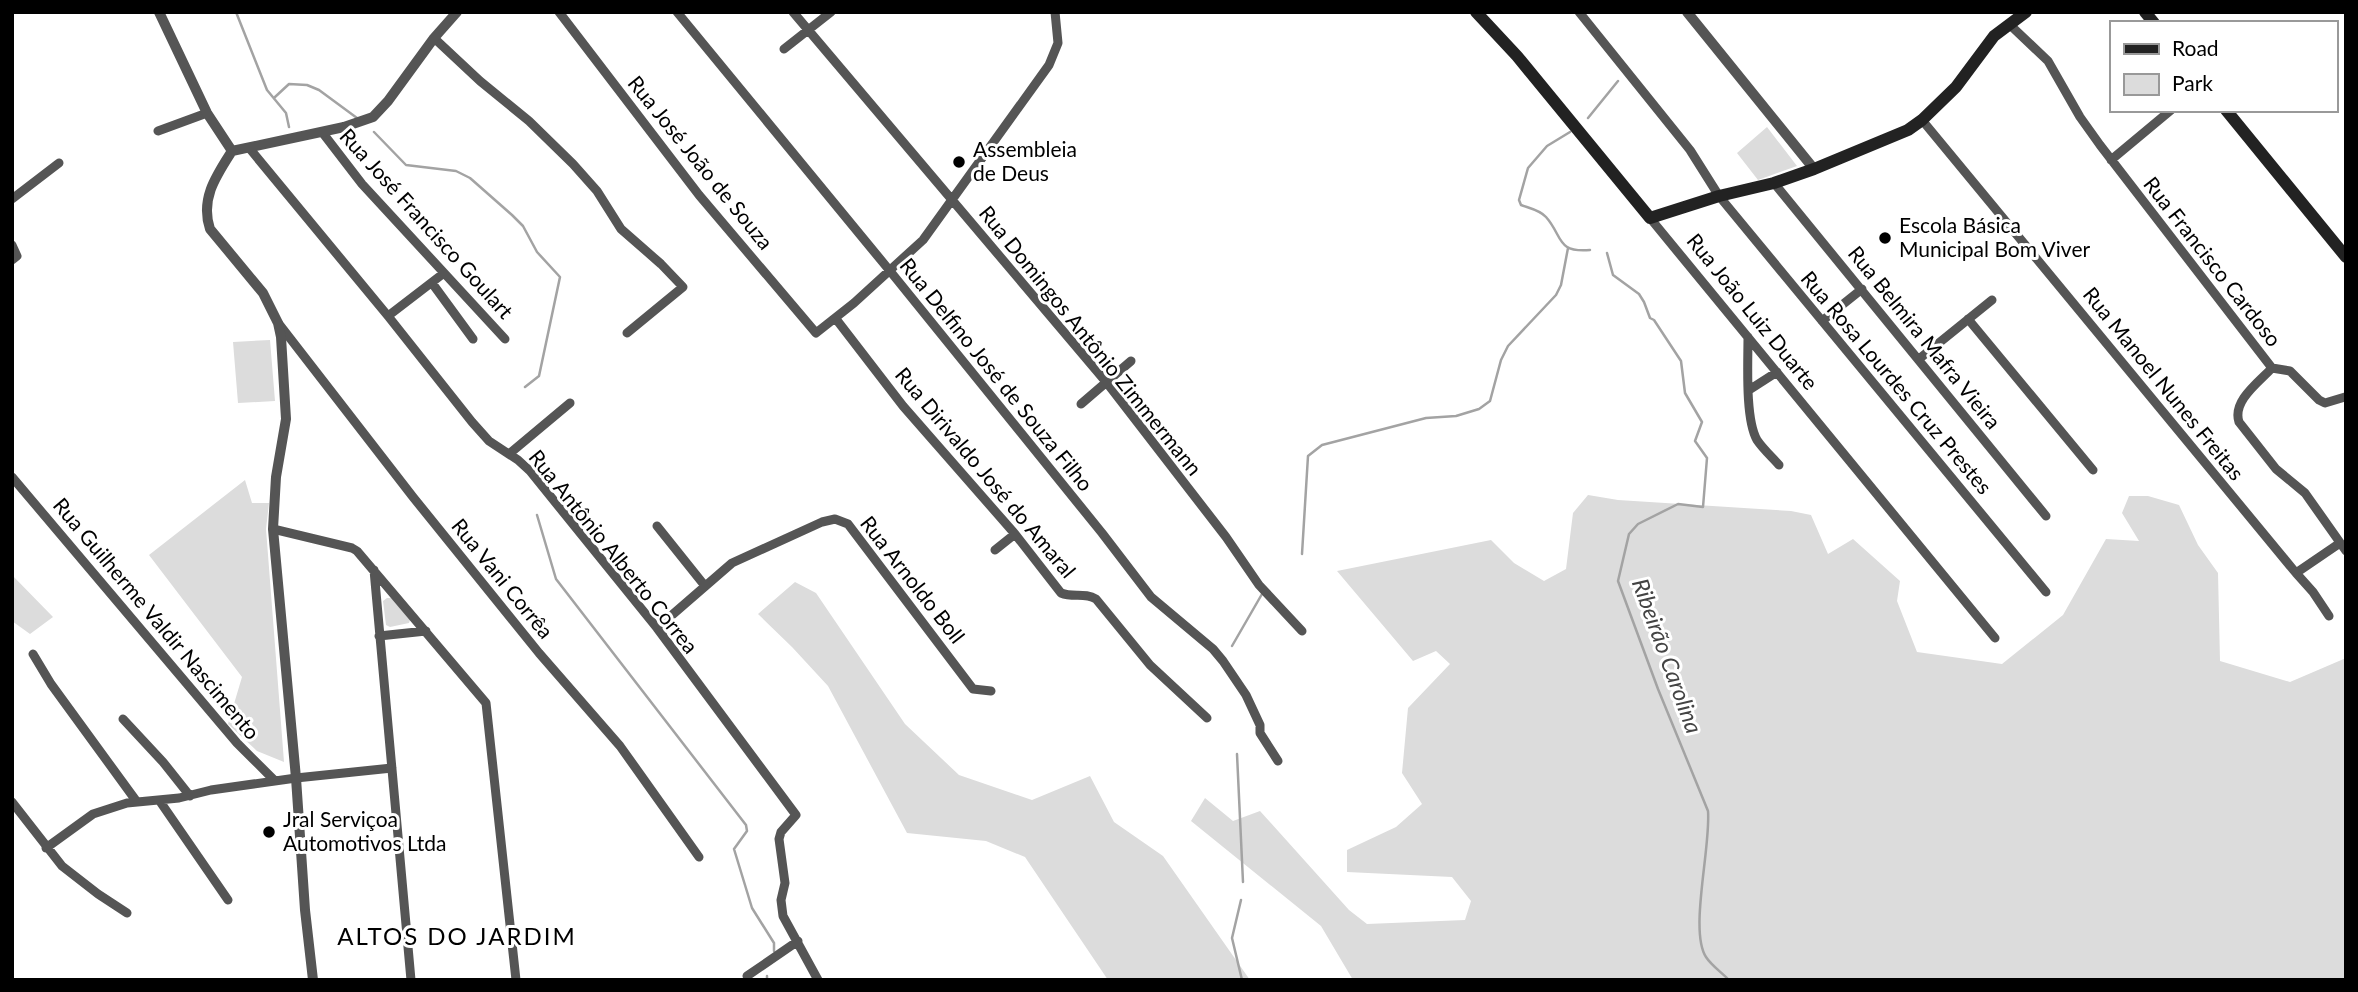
<svg xmlns="http://www.w3.org/2000/svg" width="2358" height="992" font-family="Lato,sans-serif">
	<rect width="100%" height="100%" fill="#fff"/>
	<!-- green -->
	<path fill="#dcdcdc" d="M1767 127 1797 166 1758 180 1737 153Z
		M270 340 275 401 238 403 233 342Z
		M245 480 252 503H269L266 529 284 762 257 751 228 724 242 677 149 555Z
		M1588 495 1618 500 1791 511 1811 515 1828 554 1853 539 1900 581 1897 601 1917 652 2002 664 2063 615 2106 539 2139 541 2122 513 2129 496H2148L2179 505 2198 545 2218 573 2220 661 2290 682 2346 658V980H1353L1321 926 1191 821 1205 798 1233 821 1260 811 1349 910 1367 924 1465 920 1471 901 1452 877 1347 872V850L1396 827 1422 804 1402 773 1408 708 1450 664 1436 651 1413 661 1337 571 1491 540 1514 563 1544 581 1566 569 1573 513Z
		M12 575 53 617 30 634 12 621Z
		M795 582 816 593 905 724 959 775 1032 800 1090 776 1114 822 1163 856 1250 980H1108L1025 857 986 841 907 833 828 686 792 647 758 614Z
		M387 598H391L410 620 409 623 390 627 386 625 383 601Z"/>
	<g fill="none" stroke-linecap="round" stroke-linejoin="round">
		<!-- stream -->
		<path stroke="#a3a3a3" stroke-width="2.5" d="M236 12 267 90 286 113 289 127
			M275 97 289 84 307 85 319 90 357 118
			M1588 118 1618 81
			M374 132 406 165 456 171 470 178 512 215 523 226 537 252 560 277 539 376 525 387
			M1570 132 1547 146 1528 168 1519 200 1521 205C1529 208 1540 210 1546 217 1563 236 1556 253 1590 250
			M1607 253 1613 275 1639 294 1644 302 1650 318 1654 320 1681 361 1685 393 1702 422 1695 441 1707 458 1703 507 1678 504 1638 524 1629 534 1618 581 1658 689 1708 811C1711 847 1689 931 1706 957 1711 965 1721 972 1729 980
			M537 515 556 579 746 825 747 831 734 849 752 908 774 943V951
			M1302 554 1308 456 1322 445 1426 418 1456 416 1479 409 1490 401 1501 360 1508 346 1556 295 1561 285 1568 248
			M1232 646 1262 594
			M1237 754 1243 882
			M1241 900 1232 938 1242 980
			M767 976V980"/>
		<!-- minor -->
		<path stroke="#555" stroke-width="9" d="M559 12 699 195 816 333 854 303 923 240 1049 65 1058 43 1055 12
			M677 12 890 271 1102 533 1151 597 1213 649 1223 661 1246 695 1260 725V733L1278 761
			M793 12 1107 383 1226 537 1259 585 1302 631
			M1579 12 1690 150 1719 196 2046 592
			M2009 24 2048 61 2080 117 2100 145 2272 368C2259 382 2232 401 2239 422L2276 469 2305 493 2346 551
			M434 38 480 81 529 121 573 164 597 191 621 229 661 264 683 287 627 333
			M784 49 831 12
			M1922 120 2296 573 2340 543
			M158 131 207 113
			M322 132 362 184 505 339
			M250 149 388 316 472 422 489 441 518 460 530 471 657 628 796 815 781 832 779 839 785 883 781 900 783 916 818 980
			M2111 160 2171 110
			M1774 183 2046 516
			M12 199 59 163
			M1650 218 1995 638
			M12 245 17 256 12 260
			M432 283 473 339
			M388 316 444 273
			M836 319 903 406 1015 534 1061 593C1073 598 1085 592 1096 599L1150 665 1207 718
			M1968 319 2093 470
			M1822 321 1862 289
			M279 324 413 497 539 653 620 746 699 857
			M1748 337C1748 363 1745 419 1757 440 1763 449 1772 457 1779 465
			M1919 359 1992 300
			M2272 368 2290 371 2319 400 2325 403 2345 397
			M1749 390 1777 372
			M1081 404 1131 361
			M509 454 570 403
			M12 477 237 743 275 781
			M657 526 705 586
			M273 529 352 548 357 551 486 703 516 980
			M995 550 1015 534
			M374 570 411 980
			M2296 573 2313 592 2329 616
			M657 628 732 563 822 522 835 519 848 524 973 689 991 691
			M379 636 426 631
			M33 654 51 684 137 802
			M123 719 163 762 190 796
			M159 800 228 900
			M12 802 62 866 98 894 127 913
			M46 848 93 814 127 803 179 798 211 790 296 778 392 768
			M747 976 798 941"/>
		<!-- tertiary -->
		<path stroke="#555" stroke-width="10" d="M159 12 207 113 232 151
			M1687 12 1814 169
			M313 980 305 910 296 778 273 529 276 477 286 419 281 337 278 323 263 293 210 229C200 199 216 176 232 151L344 127 373 117 388 101 434 38 457 12"/>
		<!-- secondary -->
		<path stroke="#222" stroke-width="12" d="M1476 12 1517 56 1650 218 1719 196 1774 183 1814 169 1908 130 1922 120 1956 87 1994 36 2026 12
			M2145 12 2154 23
			M2226 110 2346 257"/>
	</g>
	<!-- markers -->
	<g fill="#000" stroke="#fff" stroke-width="2.5">
		<circle cx="959" cy="162" r="7"/>
		<circle cx="1885" cy="238" r="7"/>
		<circle cx="269" cy="832" r="7"/>
	</g>
	<g text-anchor="middle" stroke-width="6" stroke-linejoin="round" paint-order="stroke">
		<!-- poi labels -->
		<g font-size="21" fill="#000" stroke="#fff" text-anchor="start">
			<text x="973" y="157">Assembleia<tspan x="973" dy="24">de Deus</tspan></text>
			<text x="1899" y="233">Escola Básica<tspan x="1899" dy="24">Municipal Bom Viver</tspan></text>
			<text x="283" y="827">Jral Serviçoa<tspan x="283" dy="24">Automotivos Ltda</tspan></text>
		</g>
		<!-- street labels -->
		<g font-size="21" fill="#000" stroke="#fff">
			<text transform="translate(700 163) rotate(51)" y="7">Rua José João de Souza</text>
			<text transform="translate(426 224) rotate(48)" y="7">Rua José Francisco Goulart</text>
			<text transform="translate(2212 262) rotate(52)" y="7">Rua Francisco Cardoso</text>
			<text transform="translate(1752 312) rotate(51)" y="7">Rua João Luiz Duarte</text>
			<text transform="translate(1924 338) rotate(51)" y="7">Rua Belmira Mafra Vieira</text>
			<text transform="translate(1090 341) rotate(51)" y="7">Rua Domingos Antônio Zimmermann</text>
			<text transform="translate(996 375) rotate(51)" y="7">Rua Delfino José de Souza Filho</text>
			<text transform="translate(1896 383) rotate(50)" y="7">Rua Rosa Lourdes Cruz Prestes</text>
			<text transform="translate(2163 384) rotate(51)" y="7">Rua Manoel Nunes Freitas</text>
			<text transform="translate(985 473) rotate(50)" y="7">Rua Dirivaldo José do Amaral</text>
			<text transform="translate(613 552) rotate(51)" y="7">Rua Antônio Alberto Correa</text>
			<text transform="translate(502 579) rotate(51)" y="7">Rua Vani Corrêa</text>
			<text transform="translate(912 580) rotate(52)" y="7">Rua Arnoldo Boll</text>
			<text transform="translate(156 619) rotate(50)" y="7">Rua Guilherme Valdir Nascimento</text>
		</g>
		<!-- water labels -->
		<g font-size="23" font-style="italic" fill="#444" stroke="#fff">
			<text transform="translate(1667 656) rotate(70)" y="8">Ribeirão Carolina</text>
		</g>
		<!-- quarter labels -->
		<g font-size="24" letter-spacing="2" fill="#000" stroke="#fff">
			<text x="457" y="945">ALTOS DO JARDIM</text>
		</g>
	</g>
	<!-- border -->
	<rect width="2358" height="992" fill="none" stroke="#000000" stroke-width="28"/>
	<!-- legend -->
	<rect x="2110" y="21" width="228" height="91" fill="#ffffff" stroke="#999999" stroke-width="2"/>
	<rect x="2124" y="44" width="35" height="10" fill="#222222" stroke="#999999" stroke-width="2"/>
	<text x="2172" y="56" font-size="21" fill="#000000">Road</text>
	<rect x="2124" y="74" width="35" height="21" fill="#dcdcdc" stroke="#999999" stroke-width="2"/>
	<text x="2172" y="91" font-size="21" fill="#000000">Park</text>
</svg>
